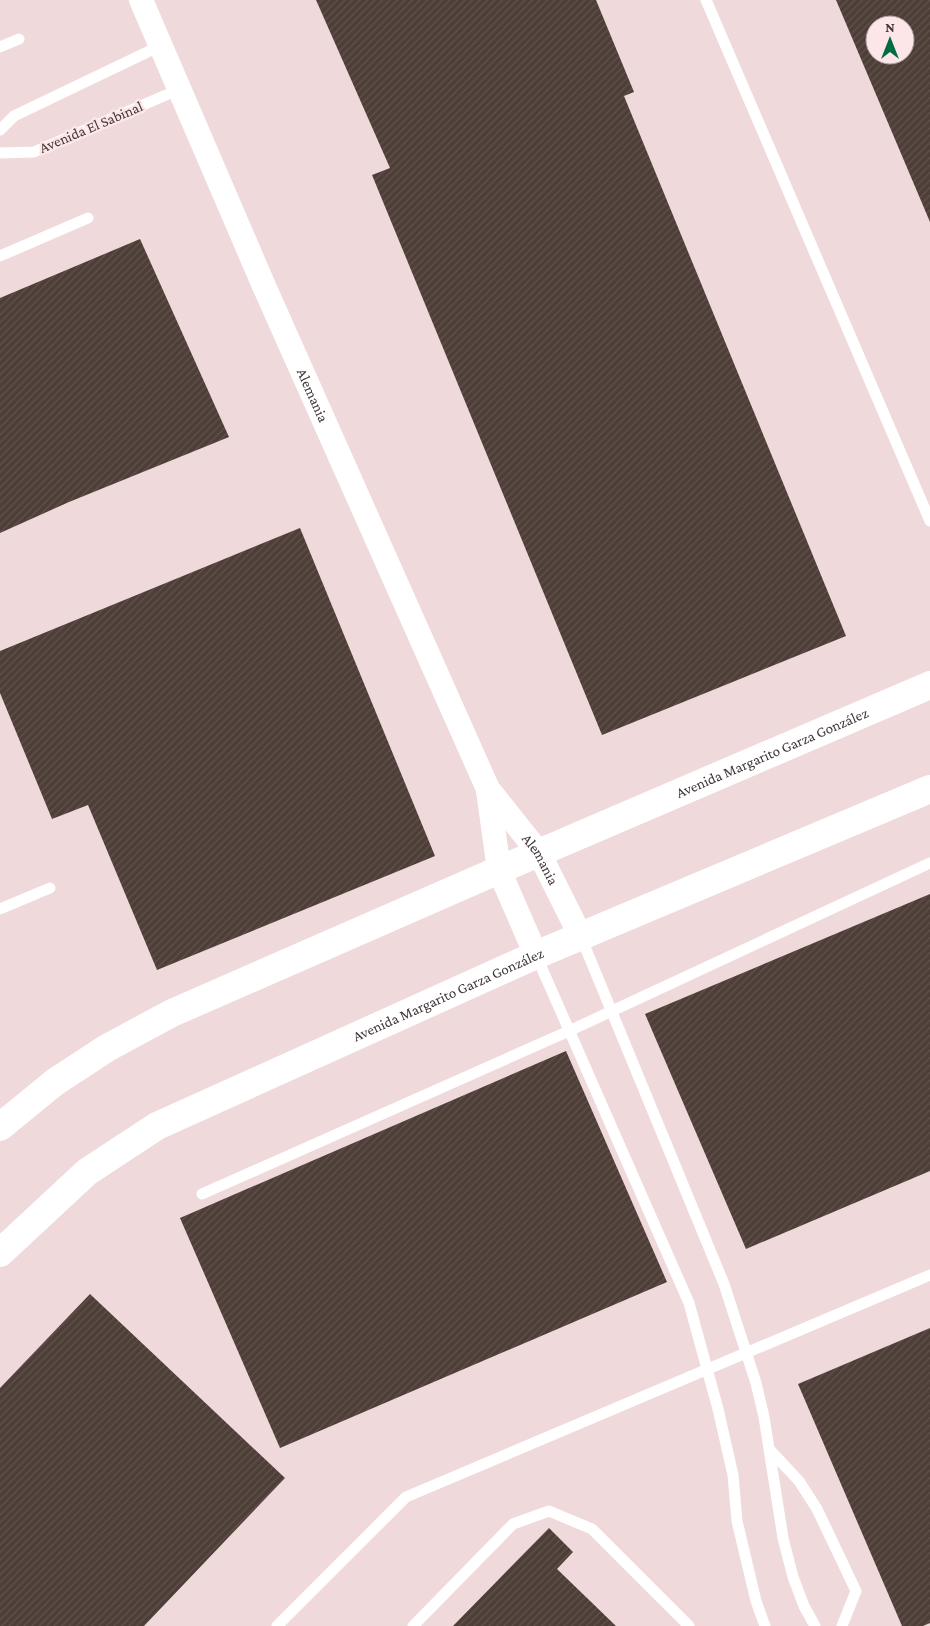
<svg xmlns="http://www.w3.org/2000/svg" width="930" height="1626" font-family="'Crimson Pro',serif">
	<defs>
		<pattern id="building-hatch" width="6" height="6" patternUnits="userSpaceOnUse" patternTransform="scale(1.25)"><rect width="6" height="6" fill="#4e3e38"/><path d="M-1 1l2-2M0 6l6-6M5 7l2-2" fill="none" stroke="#60524d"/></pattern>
	</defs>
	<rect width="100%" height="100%" fill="#efd9db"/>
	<!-- building -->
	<path fill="url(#building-hatch)" fill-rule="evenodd" d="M316 0H596L634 92 624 96 846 636 602 735 372 175 390 168Z
		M836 0H930V222ZM875 25H905V55H875Z
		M140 239 229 437 69 502 0 533V298Z
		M300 528 435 856 157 970 88 805 52 819 0 693V651Z
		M930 894V1171L746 1249 645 1014Z
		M566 1051 667 1282 280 1448 180 1218Z
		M90 1294 285 1478 144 1626H0V1388Z
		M930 1328V1623L923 1626H902L798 1384Z
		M549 1528 573 1552 557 1569 616 1626H453Z"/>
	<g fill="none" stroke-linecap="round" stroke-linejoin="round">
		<!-- lane -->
		<path stroke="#fff" stroke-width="11" d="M706 0 930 521
			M0 47 19 39
			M0 130 14 116 160 46
			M0 153 34 152 180 89
			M0 256 88 218
			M0 909 50 888
			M581 937 724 1284 756 1383 764 1417 783 1538 793 1577 804 1606 815 1626
			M536 955 689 1303 718 1409 733 1475 737 1521 756 1601 765 1626
			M202 1194 569 1031 930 863
			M771 1451 799 1481 817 1509 856 1591 842 1626
			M277 1626 406 1497 930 1275
			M413 1626 513 1524 549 1511 592 1529 689 1626"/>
		<!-- street -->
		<g stroke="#fff" stroke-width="24">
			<path id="s1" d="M141 0 264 286 488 789 539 853 581 937"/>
			<path d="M488 791 499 870 536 955"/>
		</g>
		<!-- secondary -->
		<g stroke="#fff" stroke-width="28">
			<path id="s2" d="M0 1127 55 1082 107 1048 172 1013 499 870 930 685"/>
			<path id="s3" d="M0 1253 87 1172 157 1126 536 955 930 789"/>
		</g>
	</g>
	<g text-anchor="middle" stroke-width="5" stroke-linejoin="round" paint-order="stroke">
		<!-- street labels -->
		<g font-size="15" fill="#403738" stroke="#fce6e8">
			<text transform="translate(91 127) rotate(-23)" y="5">Avenida El Sabinal</text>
			<text dy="5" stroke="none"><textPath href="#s1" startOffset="431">Alemania</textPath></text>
			<text dy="5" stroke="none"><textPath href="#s2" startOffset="861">Avenida Margarito Garza González</textPath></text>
			<text dy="5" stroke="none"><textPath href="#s1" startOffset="950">Alemania</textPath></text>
			<text dy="5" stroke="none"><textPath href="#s3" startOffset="522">Avenida Margarito Garza González</textPath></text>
		</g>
	</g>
	<!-- north arrow -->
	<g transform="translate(890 40)"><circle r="24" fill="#fce6e8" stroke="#b1a0a2"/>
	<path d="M0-4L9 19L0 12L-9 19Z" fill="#006c44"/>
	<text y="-8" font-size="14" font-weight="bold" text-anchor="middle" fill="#403738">N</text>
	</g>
</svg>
